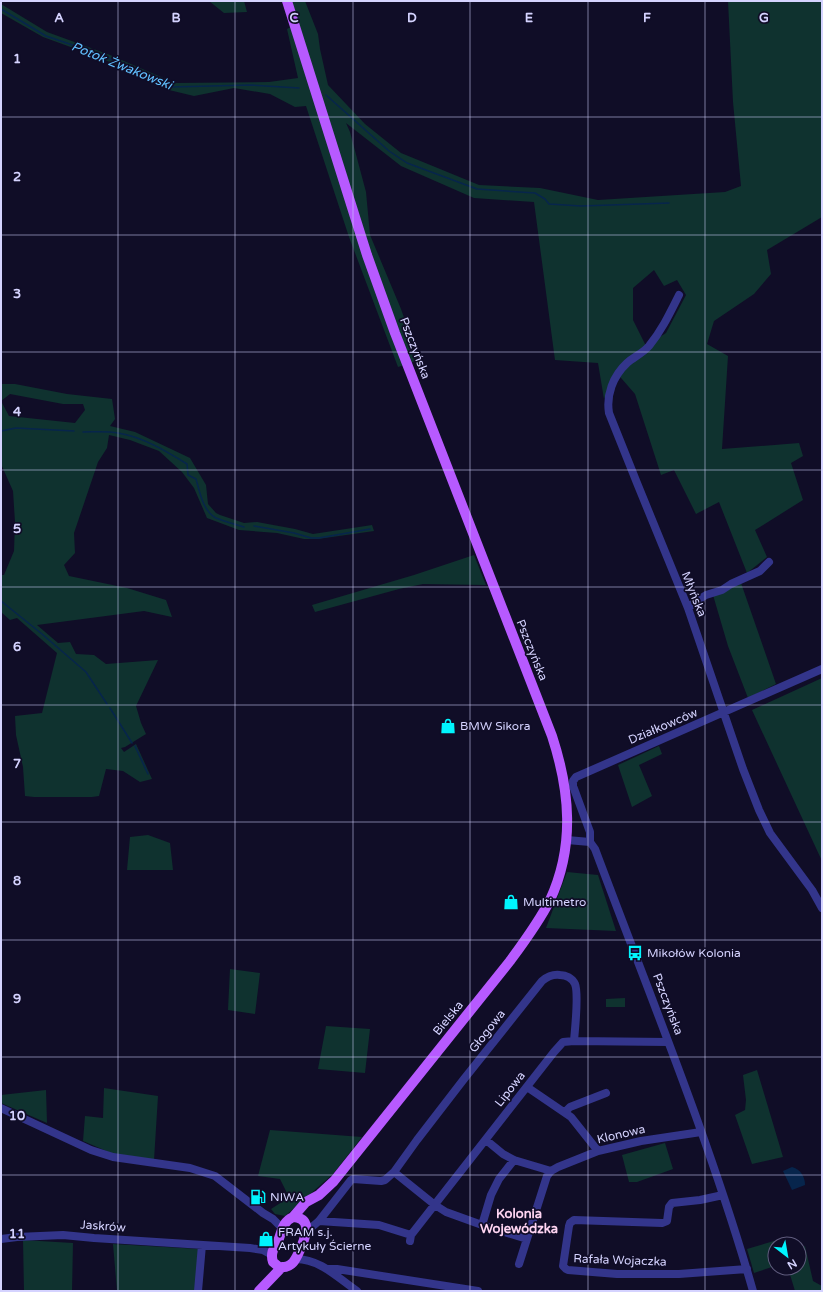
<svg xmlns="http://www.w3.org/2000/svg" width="823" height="1292" font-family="'Varela Round',sans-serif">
	<rect width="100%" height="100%" fill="#100d27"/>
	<!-- green -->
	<path fill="#0f322f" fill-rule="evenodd" d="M209 1H244L247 12 224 13Z
		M291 1H305L318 34 320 49 328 85 365 124 401 153 479 185 540 188 598 200 725 192 741 186 733 102 728 1H822V217L767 250 771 274 754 294 714 321 707 344 728 356 722 449 799 443 803 456 791 463 803 500 755 530 767 557 747 573 719 502 696 514 674 470 661 475 635 394 615 371 604 399 598 363 555 360 534 202 474 198 401 166 346 123 350 132 366 192 370 235 401 309 419 360 398 367 349 237 306 106 295 107 270 94 234 88 194 96 169 90 101 58 43 37 1 13V4L47 32 110 55 175 83 269 82 298 78 287 29 298 23ZM654 270 664 286 677 280 686 295 666 333 646 346 633 320V288Z
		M1 384H15L67 394 112 399 115 419 110 426 135 432 190 458 206 485 208 504 216 513 220 515 244 523 257 522 295 529 313 534 372 525 374 531 318 539H304L277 533 239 530 207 518 194 488 182 472 159 451 130 440 109 435 107 448 98 462 74 533 75 553 64 565 69 576 127 588 166 600 172 617 144 611 37 625 58 643 70 642 76 654 94 655 106 664 158 660 136 706 141 723 146 734 125 747 121 748 124 752 136 744 152 779 140 782 123 771 106 769 99 796 92 797H34L25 796 23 767 16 735 15 716 42 713 57 653 17 618 10 620 1 612V575H4L14 551 15 522 13 491 1 464ZM10 394 63 404H83L85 410 75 423 9 416 1 401Z
		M474 555 486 585 423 584 399 589 315 612 312 605 414 575Z
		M741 583 776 684 748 698 728 646 713 595Z
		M822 678V861L752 710Z
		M659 746 662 754 639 765 652 796 632 807 618 765Z
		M148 835 170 843 173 870H127L130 837Z
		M567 872 598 875 616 931 546 928Z
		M230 969 260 973 255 1014 228 1010Z
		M625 998V1007H606V999Z
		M326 1026 370 1029 365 1073 318 1069Z
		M757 1070 783 1157 752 1164 735 1115 745 1110 746 1100 743 1075Z
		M104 1088 158 1096 154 1160 111 1153 83 1141 85 1116 103 1118Z
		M46 1090 47 1123 1 1103V1095Z
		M270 1130 362 1137 333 1174 285 1216 275 1214 271 1209 285 1200 287 1193 280 1179 258 1176Z
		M665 1143 673 1169 637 1182H629L622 1155Z
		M784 1238 785 1244H775V1266L754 1273 747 1249Z
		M23 1240 73 1243 72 1291H24Z
		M113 1244 199 1249 195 1291H117Z
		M805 1246 813 1281 822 1286V1291H795L788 1268H799V1248Z"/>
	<!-- water -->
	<path fill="#07254c" d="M792 1167C800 1169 805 1176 805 1185L792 1190 783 1171Z"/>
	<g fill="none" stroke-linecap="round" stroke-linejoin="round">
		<!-- stream -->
		<path stroke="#07254c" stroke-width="1.5" d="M1 9 46 36 102 55 170 87 251 85 299 88
			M326 95 389 151 407 163 477 189 535 193 545 199 549 204 581 206 669 203
			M1 431 16 428 74 431
			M83 432C95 432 107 431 118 433 143 437 166 451 187 464L188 475 196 479C200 493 203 511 216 518 225 522 235 524 244 527
			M254 526 294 533 311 538H319L370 529
			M1 601 42 634 86 672 107 704
			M110 708 132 743
			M135 746 148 774"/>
		<!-- minor -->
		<path stroke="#33358b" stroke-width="8" d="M679 295C670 313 662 330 649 346 643 353 634 357 627 363 613 376 606 395 609 413L637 483 688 608 743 769 759 810 770 833 812 890 822 908
			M688 608 695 602 706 595 722 590 731 584 760 571 769 562
			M567 840 590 842 595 849C650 996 710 1141 753 1291
			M590 842V832L573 786V781L576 777 822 669
			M527 1087 571 1117 598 1151
			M1 1108 91 1150 113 1157 190 1168 215 1176 263 1213 273 1219 282 1228
			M565 1112 570 1107 606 1093
			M486 1140 503 1154 514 1160 551 1171
			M723 1195 700 1200 672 1203 669 1207 667 1221 662 1223 574 1220 570 1223 569 1226 563 1266 566 1269 568 1270 617 1274H679L747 1269
			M319 1221 379 1225 411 1235
			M482 1225 491 1195 499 1179 514 1160
			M307 1229 313 1226 319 1221 351 1180 353 1179 381 1181 385 1180 394 1172
			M1 1239 17 1237 63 1235 94 1238 250 1248 263 1250 272 1255
			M527 1239 482 1225 446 1212 435 1205 394 1172 417 1140 464 1079 542 981C548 976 553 974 560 975 566 975 572 978 575 984 579 994 575 1028 574 1041
			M410 1241 411 1235 554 1052 563 1042 574 1041 668 1042
			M296 1259C320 1259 338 1278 357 1291
			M519 1264 547 1176 551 1171 558 1167 598 1151 641 1141 701 1132
			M327 1269H337L478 1291
			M198 1291 202 1245"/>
		<!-- major -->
		<path stroke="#b75aff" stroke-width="10" d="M287 1 367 255 395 333 552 736C570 791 575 846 550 900 539 922 524 942 510 961L334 1181 319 1195 306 1202 293 1217
			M293 1217C311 1218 307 1233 302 1245 297 1256 294 1269 279 1267L273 1262C270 1253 274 1248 278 1241 282 1232 282 1222 293 1217Z
			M259 1291 282 1267"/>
	</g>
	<!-- grid -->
	<path fill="none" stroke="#d5d3ff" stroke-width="1" stroke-opacity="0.55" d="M118 1V1291M235 1V1291M353 1V1291M470 1V1291M588 1V1291M705 1V1291M1 117H822M1 235H822M1 352H822M1 470H822M1 587H822M1 705H822M1 822H822M1 940H822M1 1057H822M1 1175H822"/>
	<!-- icons -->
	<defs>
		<symbol id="shop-bare" viewBox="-9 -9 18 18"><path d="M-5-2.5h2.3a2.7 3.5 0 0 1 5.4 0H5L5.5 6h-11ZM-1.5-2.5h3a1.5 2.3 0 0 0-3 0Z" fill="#00f5fe" stroke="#100d27" stroke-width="2.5" paint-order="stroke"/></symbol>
		<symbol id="bus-bare" viewBox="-9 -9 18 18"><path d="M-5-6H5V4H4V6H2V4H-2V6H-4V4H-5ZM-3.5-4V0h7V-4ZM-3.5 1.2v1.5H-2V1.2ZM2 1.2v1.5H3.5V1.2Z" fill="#00f5fe" stroke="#100d27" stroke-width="2.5" paint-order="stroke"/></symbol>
		<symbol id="fuel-bare" viewBox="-9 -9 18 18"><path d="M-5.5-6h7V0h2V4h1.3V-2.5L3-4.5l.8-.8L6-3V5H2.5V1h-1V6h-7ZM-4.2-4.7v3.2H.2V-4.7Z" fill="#00f5fe" stroke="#100d27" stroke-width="2.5" paint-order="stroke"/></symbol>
	</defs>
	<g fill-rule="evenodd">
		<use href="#shop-bare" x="437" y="715" width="22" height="22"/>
		<use href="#shop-bare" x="500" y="891" width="22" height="22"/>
		<use href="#bus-bare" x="624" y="942" width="22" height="22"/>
		<use href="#fuel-bare" x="247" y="1186" width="22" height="22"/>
		<use href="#shop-bare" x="255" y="1228" width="22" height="22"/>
	</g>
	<g text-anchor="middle" stroke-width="3.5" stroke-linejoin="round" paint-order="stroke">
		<!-- street labels -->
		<g font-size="12" fill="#d5d3ff" stroke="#100d27">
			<text transform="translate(415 348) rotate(69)" y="4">Pszczyńska</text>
			<text transform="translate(694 594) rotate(68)" y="4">Młyńska</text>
			<text transform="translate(532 650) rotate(68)" y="4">Pszczyńska</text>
			<text transform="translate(663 726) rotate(-23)" y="4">Działkowców</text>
			<text transform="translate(668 1004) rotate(69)" y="4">Pszczyńska</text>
			<text transform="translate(448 1018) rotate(-51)" y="4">Bielska</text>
			<text transform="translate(487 1031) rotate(-52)" y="4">Głogowa</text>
			<text transform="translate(510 1089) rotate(-52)" y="4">Lipowa</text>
			<text transform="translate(621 1134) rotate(-13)" y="4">Klonowa</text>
			<text transform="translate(103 1226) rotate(4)" y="4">Jaskrów</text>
			<text transform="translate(620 1260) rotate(2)" y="4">Rafała Wojaczka</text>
		</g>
		<!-- poi labels -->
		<g font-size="12" fill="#d5d3ff" stroke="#100d27" text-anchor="start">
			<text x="460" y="730">BMW Sikora</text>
			<text x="523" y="906">Multimetro</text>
			<text x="647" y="957">Mikołów Kolonia</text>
			<text x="270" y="1201">NIWA</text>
			<text x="278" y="1236">FRAM s.j.<tspan x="278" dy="14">Artykuły Ścierne</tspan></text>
		</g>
		<!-- water labels -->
		<g font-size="13" font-style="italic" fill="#61c0ff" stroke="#100d27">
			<text transform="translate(122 65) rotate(22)" y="5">Potok Żwakowski</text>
		</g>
		<!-- neighbourhood labels -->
		<g font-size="13" font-weight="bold" fill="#ffd5f2" stroke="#100d27">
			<text x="519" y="1218">Kolonia<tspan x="519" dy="15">Wojewódzka</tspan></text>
		</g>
	</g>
	<g font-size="13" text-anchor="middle" font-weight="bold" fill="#d5d3ff" stroke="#100d27" stroke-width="3.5" stroke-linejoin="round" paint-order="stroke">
		<text x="59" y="22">A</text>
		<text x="176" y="22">B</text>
		<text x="294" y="22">C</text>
		<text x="412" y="22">D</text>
		<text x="529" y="22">E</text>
		<text x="647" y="22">F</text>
		<text x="764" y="22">G</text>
		<text x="17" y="63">1</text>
		<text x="17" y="181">2</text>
		<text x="17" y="298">3</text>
		<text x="17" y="416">4</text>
		<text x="17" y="533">5</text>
		<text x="17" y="651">6</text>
		<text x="17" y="768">7</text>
		<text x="17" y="885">8</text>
		<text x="17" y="1003">9</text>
		<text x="17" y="1120">10</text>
		<text x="17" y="1238">11</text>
	</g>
	<!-- border -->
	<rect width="823" height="1292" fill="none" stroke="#d5d3ff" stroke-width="4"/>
	<!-- north arrow -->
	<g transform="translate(787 1256) rotate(149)"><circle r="19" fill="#100d27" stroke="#5f5c7d"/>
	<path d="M0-3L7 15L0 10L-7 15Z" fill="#00f5fe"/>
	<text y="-6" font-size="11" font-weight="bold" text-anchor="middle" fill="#d5d3ff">N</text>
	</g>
</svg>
